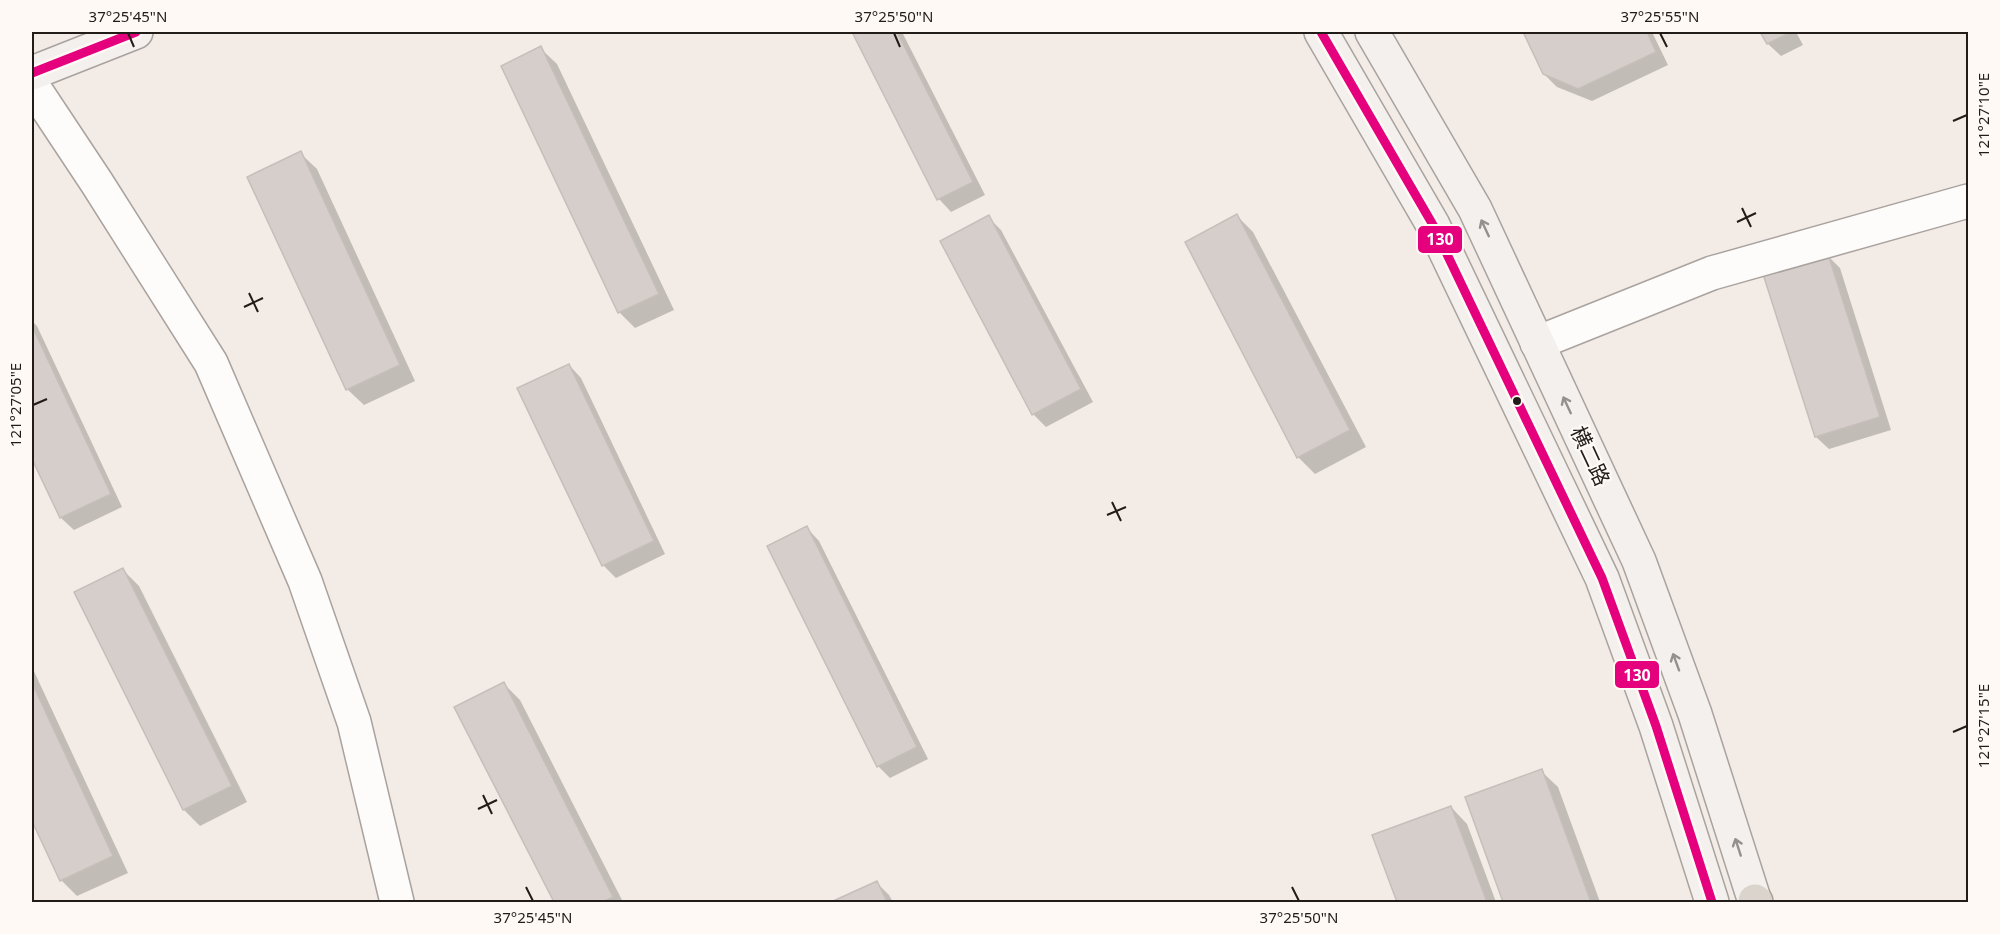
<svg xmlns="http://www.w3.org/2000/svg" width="2000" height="934" font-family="'Noto Sans','Noto Sans SC',sans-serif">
	<rect width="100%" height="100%" fill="#f3ebe5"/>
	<!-- shadow -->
	<path fill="#0003" d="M854 32H902L985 195 951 212 939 199Z
		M1525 32H1652L1668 65 1592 101 1557 87 1544 74Z
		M1762 32H1796L1803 45 1781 56 1768 44Z
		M540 48 557 64 674 310 635 328 619 312Z
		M300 153 317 169 415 381 364 405 347 389Z
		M1237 216 1253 232 1366 447 1315 474 1298 457 1187 242Z
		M988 217 1001 230 1093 402 1046 427 1033 414 942 242Z
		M1827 255 1840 268 1891 430 1829 449 1816 437Z
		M32 321 37 326 122 507 74 530 61 518 32 455Z
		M569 365 581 378 665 554 616 578 603 565Z
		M807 528 819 541 928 759 890 778 878 766Z
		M123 570 139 586 247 802 200 826 184 810Z
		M32 667 128 873 77 896 61 880 32 817Z
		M504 684 520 700 623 902H555L456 708Z
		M1541 771 1558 787 1600 902H1505L1467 798Z
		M1451 807 1467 824 1496 902H1398L1374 836Z
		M877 883 889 895 893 902H834Z"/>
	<!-- building -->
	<path fill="#d5ceca" stroke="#c5beba" stroke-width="1.5" d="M852 32H897L973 182 937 200Z
		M1523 32H1647L1656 52 1578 89 1543 74Z
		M1760 32H1791L1767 44Z
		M541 46 659 294 618 313 501 66Z
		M301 151 400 365 346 390 247 177Z
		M1237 214 1350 430 1297 458 1185 242Z
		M989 215 1081 389 1032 415 940 241Z
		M1828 254 1880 417 1815 437 1763 274Z
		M32 326 111 494 60 518 32 459Z
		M569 364 654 541 602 566 517 388Z
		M807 526 917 747 877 767 767 546Z
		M123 568 232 786 183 810 74 592Z
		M504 682 613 897 603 902H554L454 707Z
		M32 683 113 856 60 881 32 821Z
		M1542 769 1591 902H1503L1465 797Z
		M1451 806 1487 902H1397L1372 835Z
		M877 881 887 902H831Z"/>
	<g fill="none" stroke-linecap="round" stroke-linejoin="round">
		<defs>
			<path id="street" d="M32 85 97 183 211 363 305 581 354 722 397 902
				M1537 343 1712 273 1968 201"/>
			<path id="secondary" d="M1321 32 1433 225 1602 578 1656 726 1712 902
				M1372 32 1475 209 1639 561 1695 714 1755 902
				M32 73 136 32"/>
			<path id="highway" d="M1755 901 1756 902"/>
		</defs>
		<!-- street casing -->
		<use href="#street" stroke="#a9a29e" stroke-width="36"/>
		<!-- secondary casing -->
		<use href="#secondary" stroke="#a9a29e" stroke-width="36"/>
		<!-- highway casing -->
		<use href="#highway" stroke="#a9a096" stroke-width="36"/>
		<!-- street -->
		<use href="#street" stroke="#fdfcfb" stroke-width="33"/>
		<!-- secondary -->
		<use href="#secondary" stroke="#f3f0ed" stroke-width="33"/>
		<!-- highway -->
		<use href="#highway" stroke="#dad4cc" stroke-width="33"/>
		<defs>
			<path id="bus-1" d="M1321 32 1433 225 1602 578 1656 726 1712 902
				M32 73 136 32"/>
		</defs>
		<!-- bus-1 casing -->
		<use href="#bus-1" stroke="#fff9f5" stroke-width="14"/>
		<!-- bus-1 -->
		<use href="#bus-1" stroke="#e5007d" stroke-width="9"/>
	</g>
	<!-- one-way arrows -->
	<defs><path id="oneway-shaft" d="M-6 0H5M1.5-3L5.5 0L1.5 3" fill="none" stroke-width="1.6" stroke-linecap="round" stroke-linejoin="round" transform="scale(1.5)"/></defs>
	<g stroke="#94918d">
		<use href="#oneway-shaft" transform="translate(1485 228) rotate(-115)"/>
		<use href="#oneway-shaft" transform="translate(1567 405) rotate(-115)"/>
		<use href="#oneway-shaft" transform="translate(1676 662) rotate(-110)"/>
		<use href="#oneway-shaft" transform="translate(1738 847) rotate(-108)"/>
	</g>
	<!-- ticks -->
	<path fill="none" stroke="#211c18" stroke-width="2" d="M128 33 134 47M894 33 900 47M1660 33 1667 47M1953 121 1967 115M1742 208 1751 227M1737 222 1756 213M249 293 258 312M244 307 263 298M33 405 47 399M1112 502 1121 521M1107 515 1126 507M1953 732 1967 726M483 795 492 814M478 809 497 800M526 887 533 901M1292 887 1299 901"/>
	<!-- markers -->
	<circle fill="#211c18" stroke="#fff9f5" stroke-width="2" cx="1517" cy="401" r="5"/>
	<g text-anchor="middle" stroke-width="4.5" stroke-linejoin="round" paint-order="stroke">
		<!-- street labels -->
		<g font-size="21" fill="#211c18" stroke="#fff9f5">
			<text transform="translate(1590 456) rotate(65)" y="7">横二路</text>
		</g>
	</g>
	<g stroke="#fff9f5" stroke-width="2">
		<rect x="1417" y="225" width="46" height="29" rx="6" fill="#e5007d"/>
		<rect x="1614" y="660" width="46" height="29" rx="6" fill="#e5007d"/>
	</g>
	<g font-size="16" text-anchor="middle" font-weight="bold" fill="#fff">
		<text x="1440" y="245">130</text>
		<text x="1637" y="681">130</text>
	</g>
	<!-- border -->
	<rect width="2000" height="934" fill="none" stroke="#fff9f5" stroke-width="66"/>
	<rect x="33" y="33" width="1934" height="868" fill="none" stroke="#211c18" stroke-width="2"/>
	<g font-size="15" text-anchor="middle" fill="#211c18">
		<text x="128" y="22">37°25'45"N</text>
		<text x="894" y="22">37°25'50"N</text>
		<text x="1660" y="22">37°25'55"N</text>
		<text transform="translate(1984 115) rotate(-90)" y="5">121°27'10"E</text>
		<text transform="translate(16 405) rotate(-90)" y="5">121°27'05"E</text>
		<text transform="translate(1984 726) rotate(-90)" y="5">121°27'15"E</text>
		<text x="533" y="923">37°25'45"N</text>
		<text x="1299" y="923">37°25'50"N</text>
	</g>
</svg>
